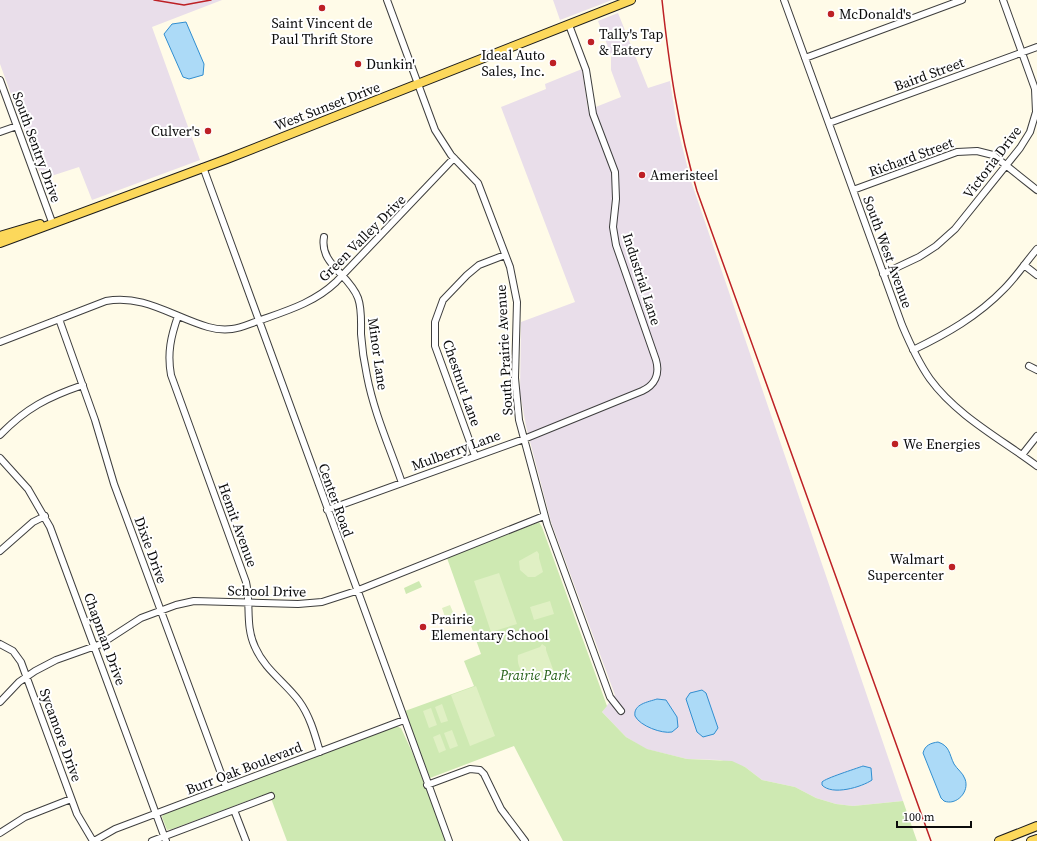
<svg xmlns="http://www.w3.org/2000/svg" width="1037" height="841" font-family="'Source Serif 4',serif">
	<rect width="100%" height="100%" fill="#fffbe8"/>
	<!-- industrial -->
	<path fill="#e9deea" d="M0 0H222L152 27 200 160 92 200 79 167 42 179 0 64Z
		M553 0H612L560 20Z
		M618 13 648 88 670 81 677 126 691 181 903 801 853 806 836 804 816 798 795 787 762 780 745 767 720 760 687 759 646 749 626 737 602 712 615 695 551 522 526 426 520 393 521 322 575 302 501 107 546 89 545 84 582 69 588 110 621 97 611 70V55L598 21Z"/>
	<!-- green -->
	<path fill="#cee9b2" d="M539 522 542 527 607 706 602 712 626 737 647 749 687 759 732 761 745 767 762 780 795 787 816 798 836 804 853 806 903 801 917 841H563L514 746 430 778 405 711 474 686 464 661 481 654 447 558Z
		M419 581 422 587 406 594 404 588Z
		M396 726 401 728 413 754 446 841H287L269 793 172 829 167 830 162 817 164 813Z"/>
	<!-- pitch -->
	<path fill="#e0f0c4" d="M537 551 539 554V558L543 572 535 577H528L520 570 519 561Z
		M499 573 517 624 491 632 474 581Z
		M550 601 554 614 534 620 530 607Z
		M450 605 455 617 446 620 442 608Z
		M542 644 546 647V650L554 672C539 688 515 676 518 655L540 647Z
		M476 686 495 736 470 746 451 695Z
		M442 704 448 721 441 723 435 707Z
		M431 708 437 725 429 728 423 711Z
		M452 730 458 746 450 749 444 733Z
		M440 734 446 750 439 753 433 737Z"/>
	<!-- water -->
	<path fill="#acdaf7" stroke="#318ed0" d="M186 22 204 64 203 75 189 79 183 77 164 34 172 24Z
		M702 690 706 693 718 728 714 734 703 737 697 732 686 699 690 693Z
		M657 699 666 700 677 717 678 727 672 732C662 734 640 726 635 716 633 704 648 702 657 699Z
		M938 742C950 746 949 754 954 764 957 769 963 773 965 779 970 792 956 806 944 801L941 798 923 753C925 745 931 743 938 742Z
		M863 766 871 768 872 780C862 787 832 796 822 785V782C826 778 855 769 863 766Z"/>
	<g fill="none" stroke-linecap="round" stroke-linejoin="round">
		<defs>
			<path id="minor" d="M387 0 435 130 451 155 478 183 510 267 517 302 515 378 519 420 547 524 610 697 621 711
				M784 0 902 325C910 344 918 362 930 379 957 416 1001 439 1037 466
				M805 58 962 0
				M0 80 52 222
				M829 123 1037 47
				M0 132 17 126
				M203 167 449 841
				M853 190 957 152 977 151 993 155 1037 190
				M324 237C319 264 349 274 358 298 362 309 361 322 361 334 362 348 364 362 367 376 374 413 390 448 402 483
				M1024 265 1037 275
				M883 274 919 257 936 246 955 229 1020 148 1030 132 1036 112 1035 89 1003 0
				M178 316C171 336 167 353 171 375L246 582C251 604 245 626 255 647 265 670 285 682 299 701 310 716 315 735 320 752
				M59 319 95 420 114 484 226 787
				M0 342 106 301C144 294 173 317 208 327 215 329 224 330 232 329 241 328 249 324 258 321 286 311 314 303 336 282L454 158
				M913 350C946 334 978 316 1004 289 1016 277 1026 262 1037 249
				M1029 366 1037 370
				M0 435C26 408 48 397 83 385
				M1022 455 1037 436
				M475 456 435 346V322L443 300 467 275 479 265 505 255
				M0 458 28 489 50 527 166 841
				M327 510 524 439 642 391C655 385 660 374 656 360L616 245 613 227 616 199 615 172 593 114 586 70 569 25
				M0 551 33 522 45 516
				M0 644 13 651 21 662 77 814 93 841
				M0 702 19 682 35 671 56 660 101 644 141 618 176 605 194 601 298 604 322 602 356 591 544 516
				M427 785 470 769 480 770 484 774 501 809 525 841
				M234 810 246 841
				M0 833 25 817 71 799
				M94 841 115 829 404 720
				M152 841 271 796"/>
			<path id="major" d="M0 236 40 224
				M0 243 227 159 631 0
				M999 841 1037 826
				M1031 841 1037 839"/>
		</defs>
		<!-- minor casing -->
		<use href="#minor" stroke="#3e3e3e" stroke-width="8"/>
		<!-- major casing -->
		<use href="#major" stroke="#1c1c1c" stroke-width="10"/>
		<!-- minor -->
		<use href="#minor" stroke="#fff" stroke-width="6"/>
		<!-- major -->
		<use href="#major" stroke="#fcd85b" stroke-width="8"/>
		<!-- rail -->
		<path stroke="#bd2025" stroke-width="1.5" d="M154 0 184 5 211 0
			M662 0C669 65 678 128 697 191L931 841"/>
	</g>
	<!-- markers -->
	<g fill="#bd2025" stroke="#fff" stroke-width="1.5">
		<circle cx="322" cy="8" r="4"/>
		<circle cx="831" cy="14" r="4"/>
		<circle cx="591" cy="42" r="4"/>
		<circle cx="553" cy="63" r="4"/>
		<circle cx="358" cy="64" r="4"/>
		<circle cx="208" cy="131" r="4"/>
		<circle cx="642" cy="175" r="4"/>
		<circle cx="895" cy="444" r="4"/>
		<circle cx="952" cy="567" r="4"/>
		<circle cx="423" cy="627" r="4"/>
	</g>
	<g text-anchor="middle" stroke-width="4" stroke-linejoin="round" paint-order="stroke">
		<!-- poi labels -->
		<g font-size="14" fill="#0b0b0b" stroke="#fff" text-anchor="start">
			<text x="839" y="19">McDonald's</text>
			<text x="322" y="28" text-anchor="middle">Saint Vincent de<tspan x="322" dy="16">Paul Thrift Store</tspan></text>
			<text x="599" y="39">Tally's Tap<tspan x="599" dy="16">&amp; Eatery</tspan></text>
			<text x="545" y="60" text-anchor="end">Ideal Auto<tspan x="545" dy="16">Sales, Inc.</tspan></text>
			<text x="366" y="69">Dunkin'</text>
			<text x="200" y="136" text-anchor="end">Culver's</text>
			<text x="650" y="180">Ameristeel</text>
			<text x="903" y="449">We Energies</text>
			<text x="944" y="564" text-anchor="end">Walmart<tspan x="944" dy="16">Supercenter</tspan></text>
			<text x="431" y="624">Prairie<tspan x="431" dy="16">Elementary School</tspan></text>
		</g>
		<!-- street labels -->
		<g font-size="14" fill="#0b0b0b" stroke="#fff">
			<text transform="translate(929 74) rotate(-20)" y="5">Baird Street</text>
			<text transform="translate(327 106) rotate(-21)" y="5">West Sunset Drive</text>
			<text transform="translate(37 147) rotate(70)" y="5">South Sentry Drive</text>
			<text transform="translate(911 157) rotate(-20)" y="5">Richard Street</text>
			<text transform="translate(992 162) rotate(-53)" y="5">Victoria Drive</text>
			<text transform="translate(362 238) rotate(-45)" y="5">Green Valley Drive</text>
			<text transform="translate(888 252) rotate(70)" y="5">South West Avenue</text>
			<text transform="translate(642 279) rotate(72)" y="5">Industrial Lane</text>
			<text transform="translate(504 350) rotate(-93)" y="5">South Prairie Avenue</text>
			<text transform="translate(378 354) rotate(82)" y="5">Minor Lane</text>
			<text transform="translate(462 383) rotate(71)" y="5">Chestnut Lane</text>
			<text transform="translate(456 450) rotate(-20)" y="5">Mulberry Lane</text>
			<text transform="translate(336 500) rotate(70)" y="5">Center Road</text>
			<text transform="translate(238 525) rotate(70)" y="5">Hemit Avenue</text>
			<text transform="translate(151 550) rotate(70)" y="5">Dixie Drive</text>
			<text transform="translate(267 591) rotate(1)" y="5">School Drive</text>
			<text transform="translate(105 639) rotate(70)" y="5">Chapman Drive</text>
			<text transform="translate(61 735) rotate(70)" y="5">Sycamore Drive</text>
			<text transform="translate(244 768) rotate(-21)" y="5">Burr Oak Boulevard</text>
		</g>
		<!-- park labels -->
		<g font-size="14" font-style="italic" fill="#28631b" stroke="#fff">
			<text x="535" y="680">Prairie Park</text>
		</g>
	</g>
	<!-- scale -->
	<path d="M897 821v6h74v-6" fill="none" stroke="#0b0b0b" stroke-width="2"/>
	<text x="903" y="821" font-size="12" fill="#0b0b0b" stroke="#ffffff" stroke-width="3" paint-order="stroke">100 m</text>
</svg>
